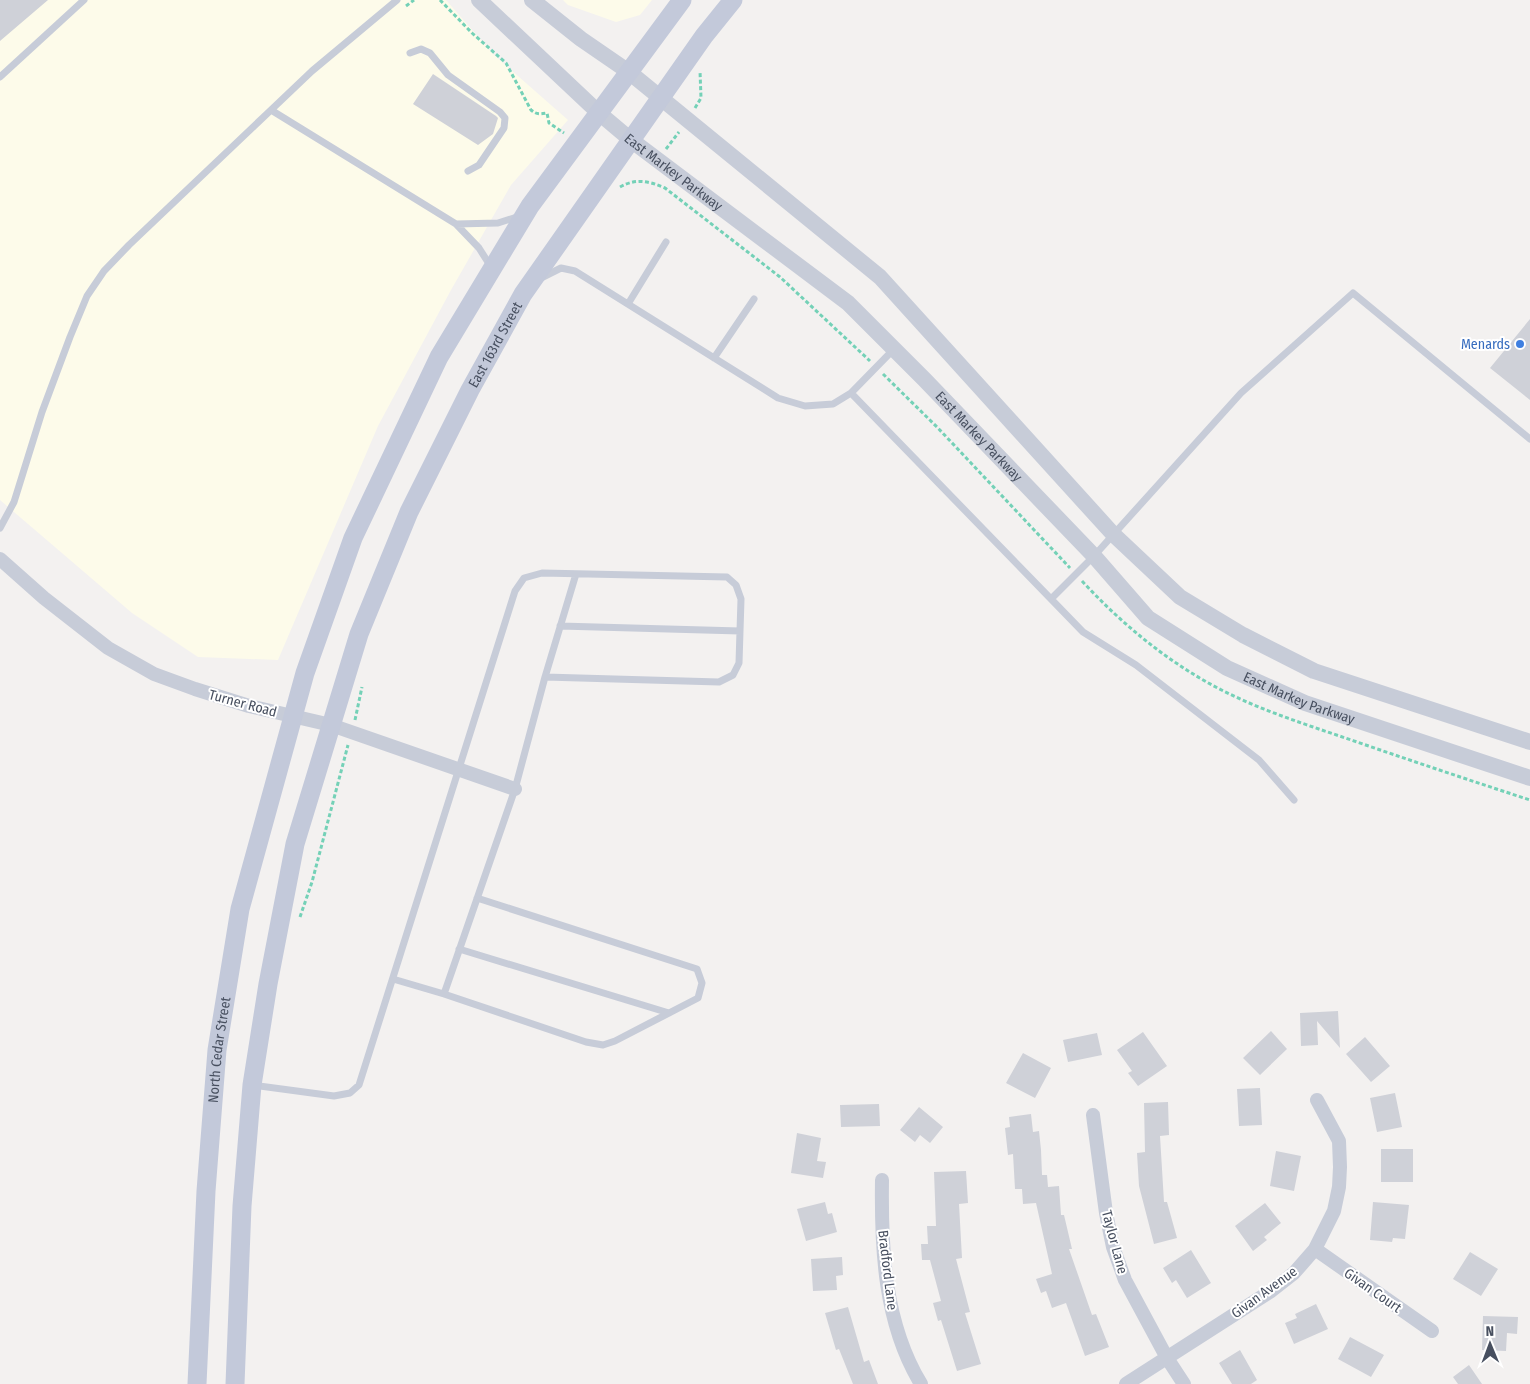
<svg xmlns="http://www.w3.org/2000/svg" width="1530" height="1384" font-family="'Fira Sans Condensed',sans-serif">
	<rect width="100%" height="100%" fill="#f3f1f0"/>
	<!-- commercial -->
	<path fill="#fdfbea" d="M0 0H446L494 55 568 120 511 185 451 290 378 426 278 660 198 657 132 613 0 500Z
		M563 0H652L640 15 616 22 568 5Z"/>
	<!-- building -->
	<path fill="#cfd1d8" d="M0 0H48L0 41Z
		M433 74 496 116 498 118 493 134 478 145 413 104Z
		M1530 319V400L1490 368Z
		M1338 1011 1340 1048 1317 1021 1318 1045 1301 1046 1300 1013Z
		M1271 1031 1287 1049 1260 1075 1243 1058Z
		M1143 1032 1167 1066 1138 1086 1128 1073 1132 1071 1117 1050Z
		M1097 1033 1102 1055 1068 1062 1063 1040Z
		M1365 1037 1390 1066 1371 1082 1346 1054Z
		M1023 1053 1051 1068 1035 1098 1006 1083Z
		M1260 1088 1262 1125 1239 1126 1237 1089Z
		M1395 1093 1402 1127 1377 1132 1370 1098Z
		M1168 1102 1169 1135 1160 1136 1164 1202H1167L1177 1238 1154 1244 1139 1186 1137 1153 1145 1152 1144 1103Z
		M879 1104 880 1126 841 1127 840 1105Z
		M919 1107 943 1127 930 1143 920 1135 915 1142 900 1130Z
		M1031 1114 1033 1132 1039 1131 1041 1150 1042 1175H1047L1048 1187 1059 1186 1061 1215H1064L1072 1249H1069L1092 1315 1096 1314 1109 1347 1085 1356 1066 1303 1052 1308 1046 1291 1041 1293 1036 1279 1052 1274 1036 1203 1023 1204 1022 1189H1015L1013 1154 1008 1155 1005 1128 1010 1127 1009 1117Z
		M797 1133 821 1138 817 1161 826 1162 823 1178 791 1173Z
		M1381 1149H1413V1182H1381Z
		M1276 1151 1301 1156 1294 1191 1270 1186Z
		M966 1171 968 1203 959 1204 962 1258 956 1259 970 1312 965 1313 981 1364 957 1371 941 1320 938 1321 933 1303 941 1301 930 1260H922L921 1244H928L927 1226H936L934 1172Z
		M825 1202 828 1214 832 1213 837 1232 806 1241 797 1209Z
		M1373 1202 1409 1205 1405 1239 1393 1238 1392 1242 1370 1240Z
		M1265 1203 1281 1223 1264 1237 1267 1240 1253 1251 1235 1226Z
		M1191 1250 1211 1283 1187 1298 1176 1280 1172 1283 1163 1268Z
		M1470 1252 1498 1269 1481 1296 1453 1279Z
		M842 1257 843 1275 836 1276 837 1290 813 1291 811 1259Z
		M1316 1304 1328 1329 1294 1344 1285 1323 1297 1318 1295 1314Z
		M848 1307 864 1362 869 1360 878 1384H853L839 1349 836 1350 825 1313Z
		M1483 1316 1518 1317 1517 1334 1507 1333 1506 1351 1482 1350Z
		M1350 1337 1384 1355 1371 1377 1338 1359Z
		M1240 1350 1257 1380 1251 1384H1232L1219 1363Z
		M1469 1365 1482 1384H1458L1453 1377Z"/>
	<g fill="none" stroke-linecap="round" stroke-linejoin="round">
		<!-- path -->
		<path stroke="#74d1b7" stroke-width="3" stroke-dasharray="4 2.5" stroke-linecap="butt" d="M440 0 472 33 506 63 531 110C537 115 540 114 547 113L549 123 564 133
			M406 6 414 0
			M695 108 701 98 700 71
			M666 149 679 132
			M620 187C636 178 649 181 665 188L780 277 870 361
			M883 374 937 427 1070 568
			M1082 581C1121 623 1163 658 1212 685 1258 710 1308 725 1357 742 1415 762 1472 781 1530 800
			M355 720 362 687
			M300 917 312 882 348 745"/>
		<!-- service -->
		<path stroke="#c7ccd8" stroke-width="7" d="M397 0 312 71 271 110 456 224 479 248 491 267
			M410 53 421 49 430 53 448 75 500 112 505 118 504 128 479 165 468 171
			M0 77 84 0
			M456 224 498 223 520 216
			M541 278 561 268 575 271 778 398 805 406 833 404 851 393 894 349
			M628 304 666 242
			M714 358 754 299
			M851 393 1051 599 1094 556 1241 393 1353 293 1530 439
			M0 528 14 502 42 412 70 337 87 296 104 271 129 245 271 110
			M1051 599 1083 632 1136 665 1259 760 1294 800
			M560 626 740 631
			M545 677 576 574
			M459 949 669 1013
			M444 994 586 1042 603 1045 615 1041 698 998 702 983 697 969 477 898
			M252 1085 334 1096 350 1093 359 1085 515 591 524 578 542 573 727 577 736 585 741 599 739 663 733 675 719 682 545 677 515 789 444 994 393 979"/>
		<!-- minor -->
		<path stroke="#c7ccd8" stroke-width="14" d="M0 559 44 598 108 648 154 674 195 689 249 706 331 725 515 789
			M1093 1115 1106 1213 1113 1247 1125 1280 1167 1358 1184 1384
			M882 1180C881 1249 884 1323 921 1384
			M1315 1249 1432 1331
			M1126 1384 1271 1291 1294 1273 1315 1249 1334 1211 1339 1187 1340 1167 1339 1141 1317 1100"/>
		<!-- tertiary -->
		<g stroke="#c7ccd8" stroke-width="16">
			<path id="s1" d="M479 0 599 113 631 140 848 303 924 379 1094 556 1148 618 1227 668 1305 703 1530 778"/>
			<path d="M532 0 581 39 629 72 880 277 1113 534 1180 597 1243 635 1314 671 1530 742"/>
		</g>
		<!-- secondary -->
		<g stroke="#c3c9da" stroke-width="19">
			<path id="s2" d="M197 1384 206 1191 217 1050 240 909 305 673 353 538 439 357 530 206 682 0"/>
			<path id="s3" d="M235 1384 242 1206 252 1085 268 984 295 844 359 634 409 512 470 390 523 294 704 36 733 0"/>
		</g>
	</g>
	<!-- markers -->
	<circle fill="#3f7fe0" stroke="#fff" stroke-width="2" cx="1520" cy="344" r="5"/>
	<g text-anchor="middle" stroke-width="4" stroke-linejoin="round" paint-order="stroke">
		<!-- street labels -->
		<g font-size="14" fill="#474f5f" stroke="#fff">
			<text dy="5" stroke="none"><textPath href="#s1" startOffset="260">East Markey Parkway</textPath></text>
			<text dy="5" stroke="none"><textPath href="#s3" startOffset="1084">East 163rd Street</textPath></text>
			<text dy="5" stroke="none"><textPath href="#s1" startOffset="665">East Markey Parkway</textPath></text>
			<text dy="5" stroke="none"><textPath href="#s1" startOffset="1085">East Markey Parkway</textPath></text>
			<text transform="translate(243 703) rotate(15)" y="5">Turner Road</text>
			<text dy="5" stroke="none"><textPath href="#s2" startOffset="335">North Cedar Street</textPath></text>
			<text transform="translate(1115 1242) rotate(75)" y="5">Taylor Lane</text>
			<text transform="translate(888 1270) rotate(83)" y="5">Bradford Lane</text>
			<text transform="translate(1373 1290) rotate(35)" y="5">Givan Court</text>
			<text transform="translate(1264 1292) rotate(-36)" y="5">Givan Avenue</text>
		</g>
		<!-- shop labels -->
		<g font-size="14" fill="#366cbe" stroke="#fff" text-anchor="end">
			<text x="1510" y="349">Menards</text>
		</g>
	</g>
	<!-- north arrow -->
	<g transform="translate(1490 1344) rotate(359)" stroke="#ffffff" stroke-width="4" paint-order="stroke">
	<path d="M0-4L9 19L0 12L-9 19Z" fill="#474f5f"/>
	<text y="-8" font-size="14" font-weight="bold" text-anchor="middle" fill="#474f5f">N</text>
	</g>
</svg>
